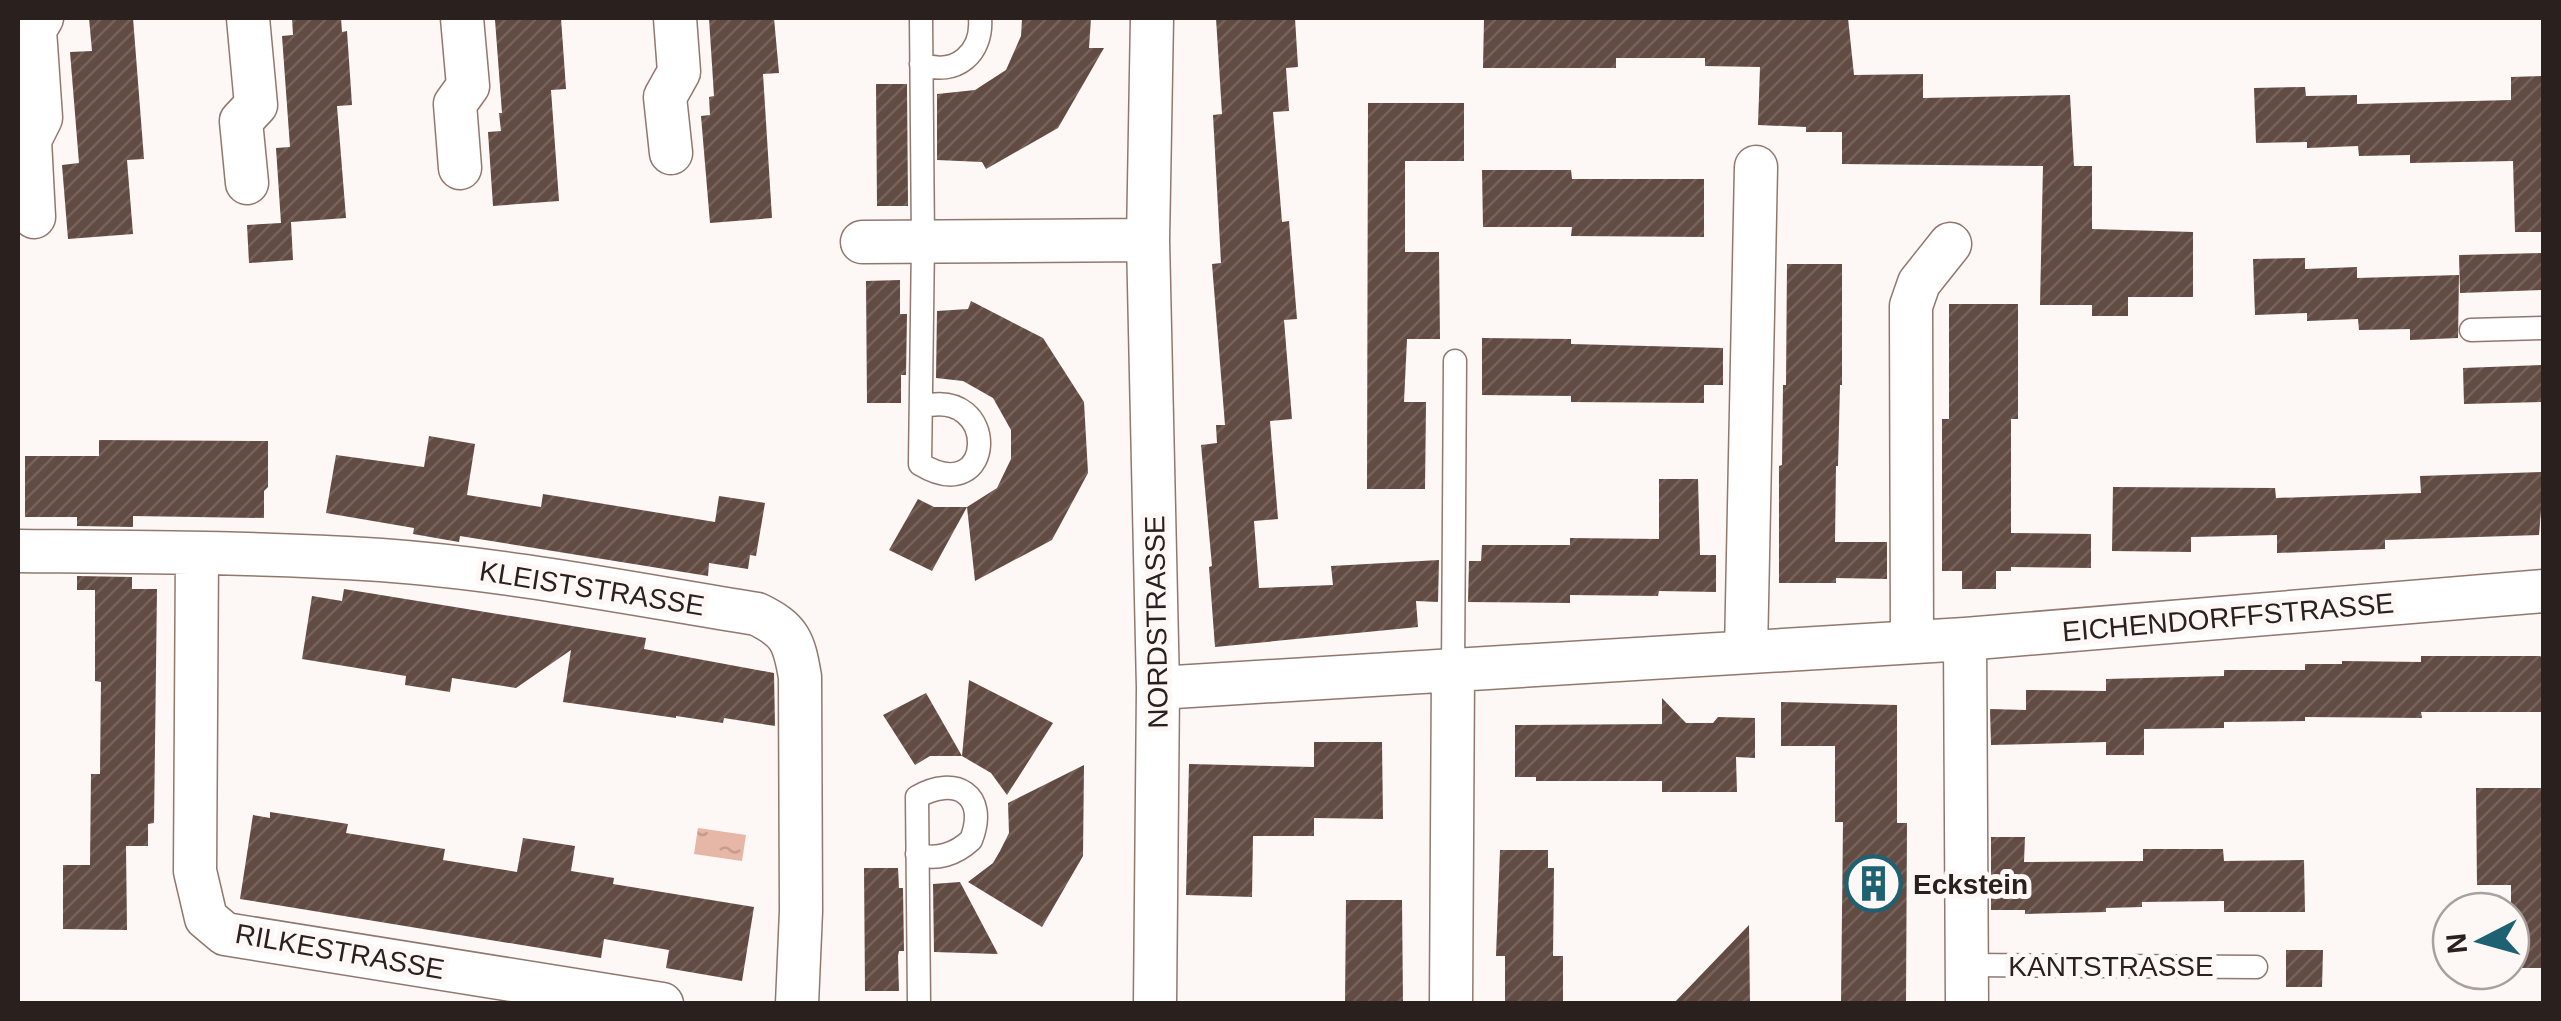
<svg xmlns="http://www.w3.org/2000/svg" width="2561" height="1021" font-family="Arial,sans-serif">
	<defs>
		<pattern id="water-ripples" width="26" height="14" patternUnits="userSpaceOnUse" patternTransform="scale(2.5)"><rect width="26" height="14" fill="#e6b6a6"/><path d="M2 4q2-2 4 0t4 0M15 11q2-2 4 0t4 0" fill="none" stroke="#c59c8e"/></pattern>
		<pattern id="building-hatch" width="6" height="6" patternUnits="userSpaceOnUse" patternTransform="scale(2.5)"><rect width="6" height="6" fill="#624b43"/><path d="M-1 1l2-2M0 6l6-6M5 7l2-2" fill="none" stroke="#75625b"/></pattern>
	</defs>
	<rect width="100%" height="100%" fill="#fdf7f5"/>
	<!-- water -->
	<path fill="url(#water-ripples)" d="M698 828 746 835 742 861 694 854Z"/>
	<!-- building -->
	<path fill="url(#building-hatch)" d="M89 18H133L144 159 127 160 133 234 68 239 62 165 79 163 70 52 92 51Z
		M292 18H341L342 32 347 31 352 105 337 106 346 218 291 222 293 260 249 263 247 225 281 223 276 148 290 147 282 36 293 35Z
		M517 18H561L566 89 551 90 559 201 493 206 488 132 501 131 499 113H502L495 20Z
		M709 18H774L779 73 763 74 772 218 710 223 701 116 710 115 709 97 714 96Z
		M1026 18H1091L1089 48H1104L1058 128 986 169 982 162 937 160V94L975 90 1006 70 1021 36 1022 19Z
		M1216 18H1295L1298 67 1286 68 1289 111 1273 112 1282 222 1289 221 1297 319 1284 320 1292 419 1270 421 1278 519 1254 521 1259 588 1333 585 1331 566 1439 560 1438 602 1416 601 1418 627 1215 647 1209 567 1212 566 1201 445 1217 443 1216 425H1225L1212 264 1221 263 1213 115 1222 114Z
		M1484 18H1848L1854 75 1923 74V98L2070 95 2074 166H2092V229L2193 232V297H2128V316H2092V305H2040L2043 166 1842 164V132H1806V127L1758 125 1760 67 1705 66V58H1616V68H1483Z
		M2544 76V232H2515L2513 161 2410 163V155L2359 156 2358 146 2307 148V142L2256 143 2254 88 2305 87 2306 96 2357 95V104L2511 100V77Z
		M876 84H907L908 206H877Z
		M1368 103H1464V161H1405V252H1439L1440 339H1407L1404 402H1426L1425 489H1367Z
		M1482 170H1571L1572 179H1704V237L1571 236 1572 227H1483Z
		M2544 253V290L2460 293 2459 255Z
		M2305 258V269L2357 267V278L2459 275 2458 338 2410 340V329L2359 330 2358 319 2307 321V313L2255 315 2253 259Z
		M1787 264H1842V385H1840L1838 466H1836L1835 542H1887V579L1836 578V583H1779V466L1782 465 1783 385H1786Z
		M900 280V314H907L906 375H901V403H867L866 281Z
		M971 301 1043 338 1084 402 1088 473 1052 540 975 581 967 507 932 571 889 550 918 499 934 507H967L997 488 1011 459V430L993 398 963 381 936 378 937 311 968 309Z
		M1949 304H2018V419H2011V533L2091 534V568L2011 567V571H1996V589H1962V571H1942V419H1949Z
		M1482 338 1571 339V344L1723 348V385H1704V403L1571 402V396L1482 395Z
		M2544 365V402L2464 404 2463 368Z
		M429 436 475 444 467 495 541 507 543 494 715 522 719 496 765 503 756 556 750 555 748 569 709 563 708 576 460 536 459 542 413 534 414 528 326 513 336 455 424 467Z
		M99 440 268 441V487L264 491V518L133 516V527L77 526V517H25V456H99Z
		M2544 472 2539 535 2385 540V549L2277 553V535L2191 537V552L2112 551 2113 487 2275 488 2276 498 2421 493 2420 476Z
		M1659 479H1698L1700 555H1716V592L1659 591 1658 596 1570 595V603L1468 602 1469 561H1481L1482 545H1570V538L1659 539Z
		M77 576 132 577V589H157L154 823 148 824V846H126L127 930 63 929V865H90L91 774H100L101 682 95 681V590H77Z
		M344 589 646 638 644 649 774 673 775 726 724 718 723 723 676 716V718L563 702 571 650 516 688 452 678 450 692 405 685 406 676 302 659 312 596 342 601Z
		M2421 656H2540L2544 659V712H2421L2422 718 2305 717V721L2224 722V728L2144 729V755H2106V742L1991 745 1990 709 2026 710V690L2106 691V679L2224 676V670H2305V664H2342V661L2421 662Z
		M969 680 1053 723 1007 795 991 773 962 756H930L915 765 883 715 926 693 962 756Z
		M1662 698 1686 723H1713L1718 717 1755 718V758L1736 757 1737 792H1662V781H1536V777H1515V725L1662 724Z
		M1781 702 1897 705V823H1907L1906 1004H1841L1843 822H1835V746H1781Z
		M1314 742H1382L1383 819 1314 818V836H1253L1252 897 1186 895 1189 764 1314 767Z
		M1084 765 1083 856 1042 927 968 882 993 863 1000 851 1009 833 1008 803Z
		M2476 788H2544V968H2511V885H2477Z
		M270 812 348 824 346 833 445 849 443 860 517 872 523 838 575 846 571 871 614 878 613 884 754 907 742 981 666 968 669 950 604 939 601 958 240 899 253 815 270 818Z
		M1991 837H2025L2024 862 2143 861V849H2223L2224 861 2304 860 2305 912H2224V901L2142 902V907L2106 908V912L2025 914V910H1991Z
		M1500 850H1548V868H1554L1553 956H1563V1004H1505V956H1496Z
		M864 868H898L899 888H903L904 951H899L898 956 899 991H865Z
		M960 882 998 954 934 952 933 884Z
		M1346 900H1402L1403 1004H1345Z
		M1749 925 1750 1004H1673Z
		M2286 950H2323L2322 987H2286Z"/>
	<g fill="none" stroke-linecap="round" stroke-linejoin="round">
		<defs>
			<path id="service" d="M921 64C956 77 983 53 980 18
				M2471 330 2544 328
				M921 407C1001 385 996 510 920 464L923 242 921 18
				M1453 672 1455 361
				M917 854C936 861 956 854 971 840 989 794 955 775 917 797L919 1004
				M1967 965 2256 967"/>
			<path id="minor" d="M1152 18 1148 240 1158 688 1155 1004
				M671 153 665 97 679 72 675 18
				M460 168 455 104 468 86 462 18
				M247 183 241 121 256 105 248 18
				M34 217 30 140 41 118 35 30 42 18
				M862 242 1148 240
				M18 551C139 552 260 552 381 560 507 569 632 594 757 614 790 630 794 641 800 677L801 911 797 1004
				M197 553 195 871 206 918 225 934 662 1004
				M1965 639 1967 1004
				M1912 641 1911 306 1919 283 1950 244
				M1746 652 1756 167
				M1158 688 1965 639 2544 591
				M1451 1004 1453 672"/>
		</defs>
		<!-- service casing -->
		<use href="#service" stroke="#91786f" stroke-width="25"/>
		<!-- minor casing -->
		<use href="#minor" stroke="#91786f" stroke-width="45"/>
		<!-- service -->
		<use href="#service" stroke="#fff" stroke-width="22"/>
		<!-- minor -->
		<use href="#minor" stroke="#fff" stroke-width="42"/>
	</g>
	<!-- icons -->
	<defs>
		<symbol id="building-ring" viewBox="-11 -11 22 22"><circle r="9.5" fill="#fdf7f5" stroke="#1d6173" stroke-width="1.5"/><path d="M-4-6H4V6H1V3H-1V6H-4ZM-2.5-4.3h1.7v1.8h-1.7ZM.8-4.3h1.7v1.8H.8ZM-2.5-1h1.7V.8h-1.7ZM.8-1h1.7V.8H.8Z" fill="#1d6173"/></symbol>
	</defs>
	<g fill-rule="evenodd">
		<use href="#building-ring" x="1842" y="852" width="63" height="63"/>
	</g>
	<g text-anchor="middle" stroke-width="10" stroke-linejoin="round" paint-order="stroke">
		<!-- street labels -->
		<g font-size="28" fill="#2a201d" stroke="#fdf7f5">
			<text transform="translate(592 588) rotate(9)" y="10">KLEISTSTRASSE</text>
			<text transform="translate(2228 617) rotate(-5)" y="10">EICHENDORFFSTRASSE</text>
			<text transform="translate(1156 622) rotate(-91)" y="10">NORDSTRASSE</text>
			<text transform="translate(340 951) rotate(10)" y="10">RILKESTRASSE</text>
			<text x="2111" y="976">KANTSTRASSE</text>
		</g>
		<!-- poi labels -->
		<g font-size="28" font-weight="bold" fill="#2a201d" stroke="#fdf7f5" text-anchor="start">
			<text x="1913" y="894">Eckstein</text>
		</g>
	</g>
	<!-- border -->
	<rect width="2561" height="1021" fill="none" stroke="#2a201d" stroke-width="40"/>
	<!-- north arrow -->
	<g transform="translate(2481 941) rotate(264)"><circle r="48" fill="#fdf7f5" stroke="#a9a19f" stroke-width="2.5"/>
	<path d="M0-8L18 38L0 25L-18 38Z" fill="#1d6173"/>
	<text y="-15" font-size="28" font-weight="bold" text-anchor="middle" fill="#2a201d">N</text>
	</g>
</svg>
